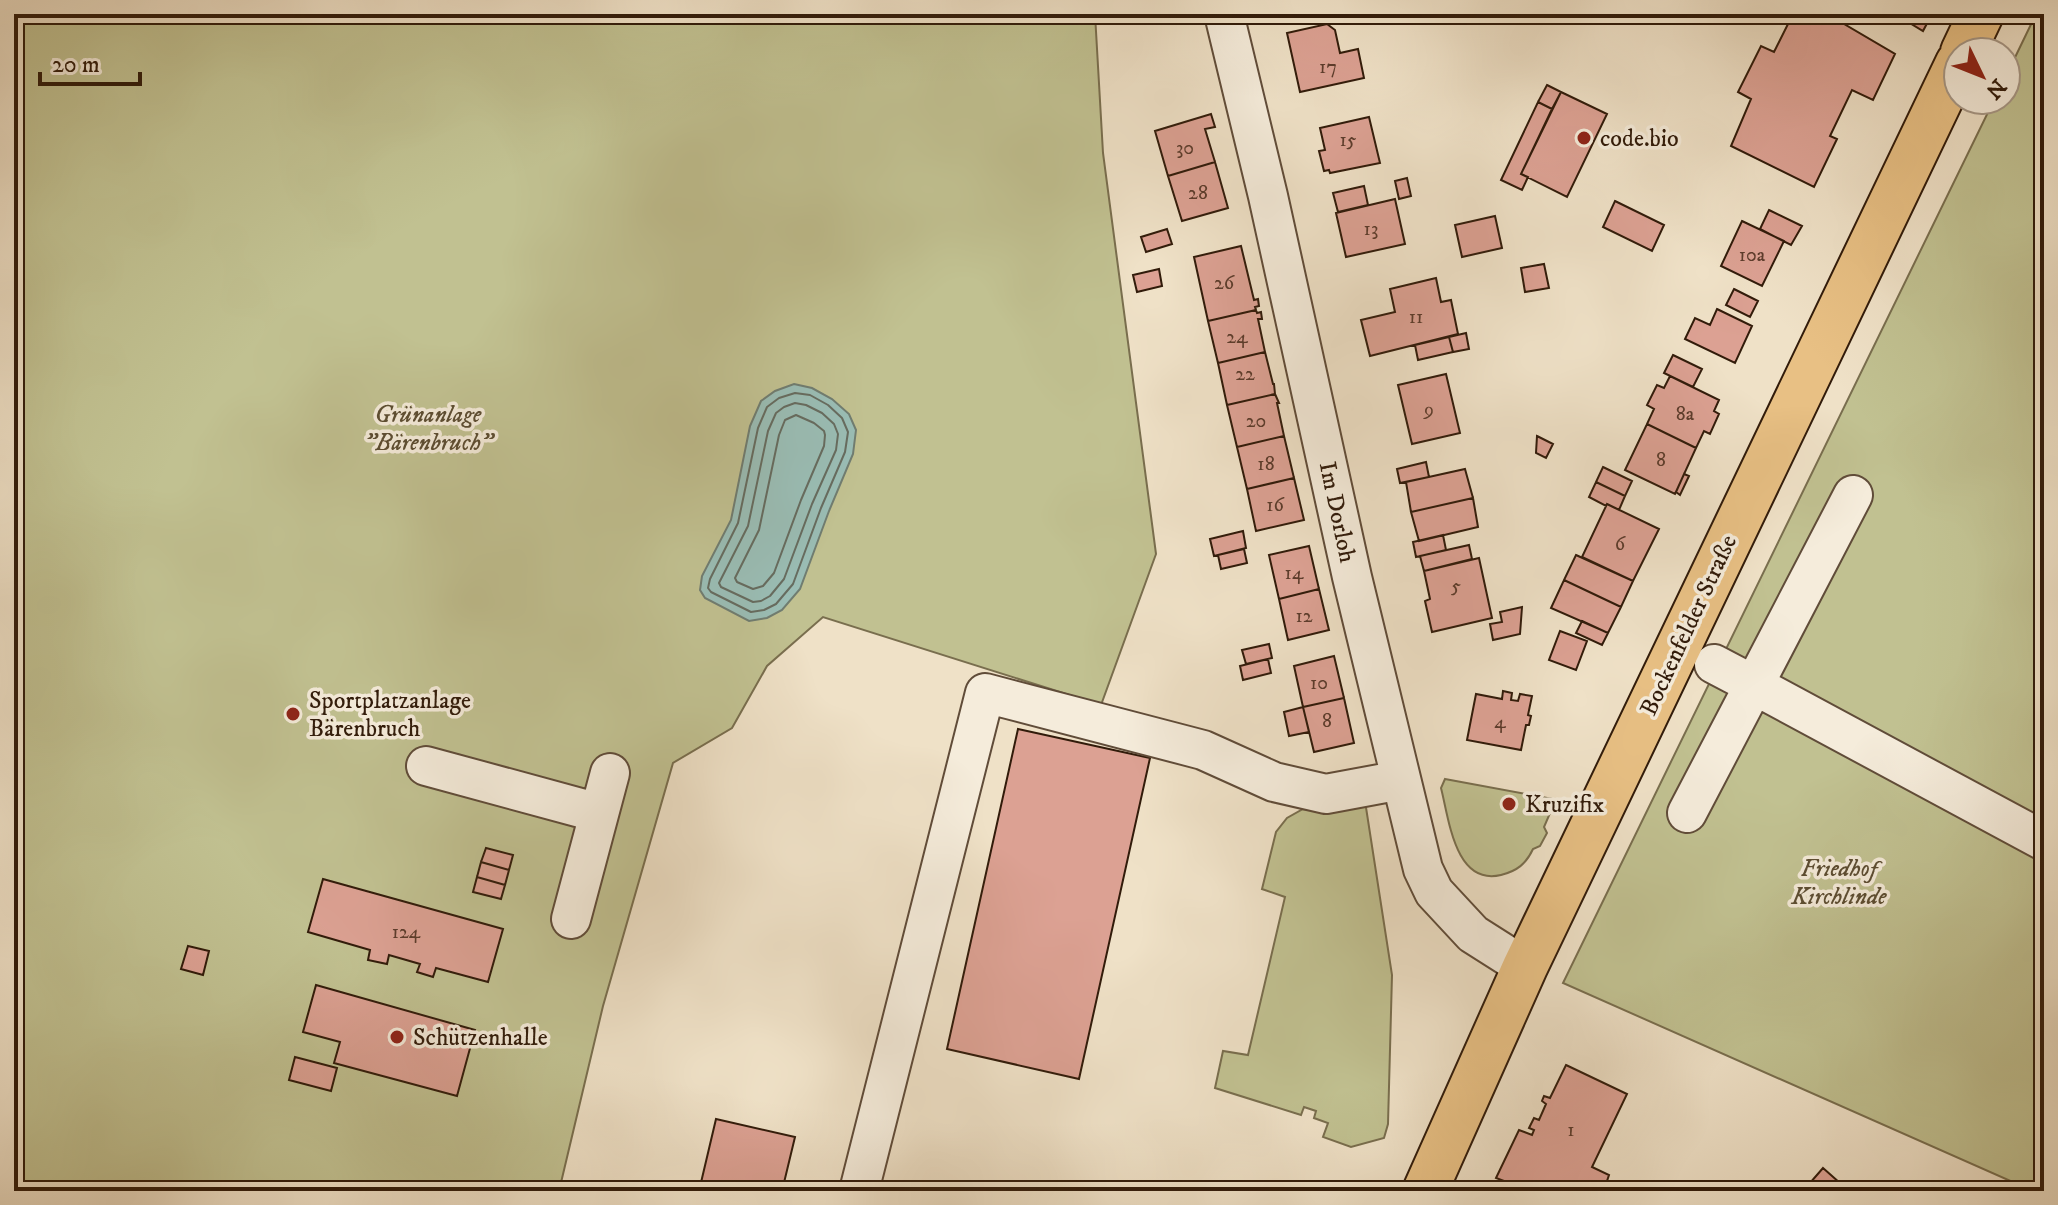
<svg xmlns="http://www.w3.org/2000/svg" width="2058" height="1205" font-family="'IM FELL DW Pica',serif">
	<rect width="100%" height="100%" fill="#efe1c7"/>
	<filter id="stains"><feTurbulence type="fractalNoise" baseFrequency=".0025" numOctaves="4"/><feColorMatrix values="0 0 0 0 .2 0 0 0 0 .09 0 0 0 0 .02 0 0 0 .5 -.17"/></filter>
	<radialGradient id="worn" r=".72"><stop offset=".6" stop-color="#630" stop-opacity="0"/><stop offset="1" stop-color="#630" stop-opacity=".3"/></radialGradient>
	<!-- green -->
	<path fill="#c1c191" stroke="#796e4e" stroke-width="2" d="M14 14H1095L1103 153 1156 554 1101 705 823 617 767 666 732 728 673 763 603 1006 559 1191H14Z
		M2036 14H2044V1191H2033L1563 983 1994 100H2006V76Z
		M1445 779 1553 799 1554 804 1544 827 1547 833 1540 846 1533 849C1526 864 1517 871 1501 875 1455 886 1449 819 1441 788Z
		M1365 801 1392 975 1388 1124 1384 1138 1351 1147 1323 1137 1328 1123 1314 1118 1316 1111 1304 1107 1301 1115 1215 1088 1223 1051 1248 1055 1285 897 1262 889 1276 832 1287 818 1303 809 1335 810Z"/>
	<!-- water -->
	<path fill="#9abeb6" stroke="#707d71" stroke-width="2" d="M794 384 812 388 832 399 849 414 856 430 853 454 829 511 800 589 782 610 767 618 749 621 705 598 700 590 702 576 731 520 750 426 761 401 775 391Z"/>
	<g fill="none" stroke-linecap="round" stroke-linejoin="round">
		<!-- shore -->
		<path stroke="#666c60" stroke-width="2" d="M795 393 810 395 828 405 842 418 848 432 845 452 821 508 793 584 776 604 764 610 751 612 711 592 708 588 710 579 738 523 758 428 767 407 779 398Z
			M795 403 806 405 822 413 834 424 838 434 836 450 812 504 784 579 770 596 761 601 753 602 721 587 719 583 748 526 768 431 776 413 784 407Z
			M796 415 814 423 824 431 825 435 824 446 801 500 774 573 763 586 753 589 737 582 735 578 759 530 779 435 785 420Z"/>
	</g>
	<!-- building -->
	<path fill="#dca193" stroke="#311b0a" stroke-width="2" d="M1793 14H1827L1895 54 1873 100 1852 90 1830 136 1837 139 1814 187 1731 146 1751 99 1738 92 1761 46 1774 52Z
		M1895 14H1932L1923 31Z
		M1327 24 1335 30 1340 53 1358 49 1364 78 1300 92 1287 33Z
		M1547 85 1561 92 1552 109 1538 102Z
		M1561 92 1607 114 1567 197 1521 174Z
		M1538 102 1552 109 1521 174 1528 177 1522 190 1501 180Z
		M1211 114 1215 127 1205 129 1215 162 1168 176 1155 131Z
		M1369 117 1380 163 1330 173 1329 170 1324 171 1319 151 1325 150 1320 128Z
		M1215 162 1228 208 1182 221 1168 176Z
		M1407 178 1411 196 1399 199 1395 181Z
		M1364 186 1368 205 1338 212 1333 193Z
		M1395 199 1405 244 1346 257 1336 213Z
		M1615 201 1664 225 1652 251 1603 227Z
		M1769 210 1802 226 1791 245 1760 229Z
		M1495 216 1502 248 1462 257 1455 225Z
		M1742 221 1784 241 1762 286 1721 266Z
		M1167 229 1172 244 1146 252 1141 237Z
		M1241 246 1254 300 1258 299 1259 306 1255 307 1256 310 1208 321 1194 257Z
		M1544 264 1549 288 1525 292 1521 268Z
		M1159 269 1162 286 1137 292 1133 275Z
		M1436 278 1441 302 1451 300 1458 334 1370 356 1361 320 1395 312 1390 289Z
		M1734 289 1758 301 1750 317 1726 305Z
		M1717 309 1752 326 1735 363 1685 339 1695 318 1710 325Z
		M1256 310 1257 313 1261 312 1262 319H1258L1265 352 1218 363 1208 321Z
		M1466 333 1469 349 1453 352 1449 337Z
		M1449 337 1453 352 1418 360 1415 345Z
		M1265 352 1273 384H1274L1275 394 1227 405 1218 363Z
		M1673 355 1702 369 1693 387 1664 373Z
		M1446 374 1460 433 1412 444 1398 385Z
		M1670 376 1719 400 1714 411 1719 414 1710 434 1704 431 1696 448 1647 424 1654 409 1647 405 1657 385 1664 388Z
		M1275 394 1279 403H1277L1284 436 1237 447 1227 405Z
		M1647 424 1696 448 1675 494 1625 470Z
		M1284 436 1294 478 1247 489 1237 447Z
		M1537 436 1553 444 1546 458 1536 453Z
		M1426 462 1429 477 1400 483 1397 469Z
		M1603 467 1632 481 1625 496 1596 482Z
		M1465 469 1473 498 1411 512 1406 482Z
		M1684 474 1689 476 1680 495 1676 492Z
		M1294 478 1304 520 1256 531 1247 489Z
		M1596 482 1625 496 1619 510 1607 504 1606 506 1589 497Z
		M1473 498 1478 527 1419 541 1411 512Z
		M1607 504 1659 529 1633 581 1582 557Z
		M1243 531 1246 548 1214 556 1210 539Z
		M1443 535 1446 550 1416 557 1413 542Z
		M1469 545 1472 559 1424 571 1420 556Z
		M1309 546 1319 589 1279 599 1269 555Z
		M1244 549 1247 563 1221 569 1218 555Z
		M1576 555 1633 581 1621 607 1564 580Z
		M1479 558 1492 618 1432 632 1425 601 1430 599 1424 571Z
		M1564 580 1621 607 1608 633 1551 608Z
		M1319 589 1329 630 1288 640 1279 599Z
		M1522 607 1520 634 1493 640 1490 624 1502 622 1500 612Z
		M1582 621 1608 633 1602 645 1576 633Z
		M1560 631 1587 641 1576 670 1549 660Z
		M1269 644 1272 658 1246 664 1242 650Z
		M1334 656 1344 698 1303 707 1294 666Z
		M1268 659 1271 673 1243 680 1240 666Z
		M1503 691 1512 693 1511 700 1518 701 1520 694 1532 696 1528 715 1531 716 1529 725H1526L1521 750 1467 740 1476 694 1502 699Z
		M1344 698 1354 743 1314 752 1303 707Z
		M1303 707 1309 732 1289 736 1284 712Z
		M1018 729 1150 758 1079 1079 947 1049Z
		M486 848 513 855 509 870 481 862Z
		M481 862 509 870 505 885 477 877Z
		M477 877 505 885 501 899 473 892Z
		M323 879 503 929 488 982 436 968 433 977 417 972 420 964 389 955 387 964 368 960 370 950 308 932Z
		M188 946 209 951 203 975 181 969Z
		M316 985 475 1030 457 1096 334 1063 340 1042 303 1032Z
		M295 1057 337 1068 331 1091 289 1080Z
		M1566 1065 1627 1094 1592 1167 1609 1175 1606 1184 1621 1191H1503L1507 1182 1496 1178 1519 1130 1532 1135 1534 1130 1529 1128 1534 1118 1539 1120 1546 1104 1542 1101 1544 1096 1550 1098Z
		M716 1119 795 1137 782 1191H699Z
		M1823 1168 1849 1191H1803Z"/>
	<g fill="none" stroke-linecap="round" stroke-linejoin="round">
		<defs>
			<path id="minor" d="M1224 14 1268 196 1352 577 1423 869 1434 892 1473 934 1525 967
				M1853 495 1754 685 2044 841
				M426 766 599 813
				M1687 813 1754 685 1714 664
				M571 919 610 773
				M859 1191 985 693 1203 750 1274 782 1326 794 1401 780"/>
			<path id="major" d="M1963 52 1981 14
				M1425 1191 1525 967 1958 63"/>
		</defs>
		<!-- minor casing -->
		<use href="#minor" stroke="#604c39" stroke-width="42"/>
		<!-- major casing -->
		<use href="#major" stroke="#311b0a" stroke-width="48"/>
		<!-- minor -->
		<use href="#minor" stroke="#f5ecdb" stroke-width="38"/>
		<!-- major -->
		<use href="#major" stroke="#e8c084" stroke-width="44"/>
	</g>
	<!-- markers -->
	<g fill="#8f2418" stroke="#f5ecdb" stroke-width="3">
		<circle cx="1584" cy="138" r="8"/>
		<circle cx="293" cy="714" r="8"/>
		<circle cx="1509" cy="804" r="8"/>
		<circle cx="397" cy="1037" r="8"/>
	</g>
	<g text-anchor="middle" stroke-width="7" stroke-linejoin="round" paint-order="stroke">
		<!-- number labels -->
		<g font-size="20" fill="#5c3c2c">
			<text x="1328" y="73">17</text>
			<text x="1348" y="146">15</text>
			<text x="1185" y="154">30</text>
			<text x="1198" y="199">28</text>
			<text x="1371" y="235">13</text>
			<text x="1752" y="261">10a</text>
			<text x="1224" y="289">26</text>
			<text x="1416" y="323">11</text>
			<text x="1237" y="343">24</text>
			<text x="1245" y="380">22</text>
			<text x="1429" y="416">9</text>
			<text x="1685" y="420">8a</text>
			<text x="1256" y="427">20</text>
			<text x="1661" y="466">8</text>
			<text x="1266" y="470">18</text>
			<text x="1275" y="511">16</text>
			<text x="1620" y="550">6</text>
			<text x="1294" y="579">14</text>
			<text x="1456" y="592">5</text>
			<text x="1304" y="622">12</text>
			<text x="1319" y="689">10</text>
			<text x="1327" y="727">8</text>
			<text x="1500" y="728">4</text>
			<text x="406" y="938">124</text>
			<text x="1571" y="1136">1</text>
		</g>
		<!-- poi labels -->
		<g font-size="24" fill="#311b0a" stroke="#f5ecdb" text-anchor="start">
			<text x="1600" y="146">code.bio</text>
			<text x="309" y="708">Sportplatzanlage<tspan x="309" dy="28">Bärenbruch</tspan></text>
			<text x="1525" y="812">Kruzifix</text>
			<text x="413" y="1045">Schützenhalle</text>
		</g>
		<!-- park labels -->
		<g font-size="24" font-style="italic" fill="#5c4d32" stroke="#f5ecdb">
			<text x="428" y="422">Grünanlage<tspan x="428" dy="28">"Bärenbruch"</tspan></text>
			<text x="1839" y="876">Friedhof<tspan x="1839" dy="28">Kirchlinde</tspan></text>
		</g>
		<!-- street labels -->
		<g font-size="24" fill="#311b0a" stroke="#f5ecdb">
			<text transform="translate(1338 512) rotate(78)" y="8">Im Dorloh</text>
			<text transform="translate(1688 625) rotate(-65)" y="8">Bockenfelder Straße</text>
		</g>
	</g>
	<!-- margin -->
	<rect width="2058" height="1205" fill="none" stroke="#efe1c7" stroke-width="48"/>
	<rect x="16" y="16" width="2026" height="1173" fill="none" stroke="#311b0a" stroke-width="4"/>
	<rect x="24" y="24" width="2010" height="1157" fill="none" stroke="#311b0a" stroke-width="2"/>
	<!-- north arrow -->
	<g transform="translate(1982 76) rotate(133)"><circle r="38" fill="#f5ecdb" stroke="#a79887" stroke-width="2"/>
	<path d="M0-6L14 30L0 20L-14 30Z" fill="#8f2418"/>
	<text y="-12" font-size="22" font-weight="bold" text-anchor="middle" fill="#311b0a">N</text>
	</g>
	<!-- scale -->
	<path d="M40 72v12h100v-12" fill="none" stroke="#311b0a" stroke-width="4"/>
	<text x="52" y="72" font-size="24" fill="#311b0a" stroke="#f5ecdb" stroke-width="6" paint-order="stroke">20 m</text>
	<rect width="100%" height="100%" filter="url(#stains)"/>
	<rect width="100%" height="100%" fill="url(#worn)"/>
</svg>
